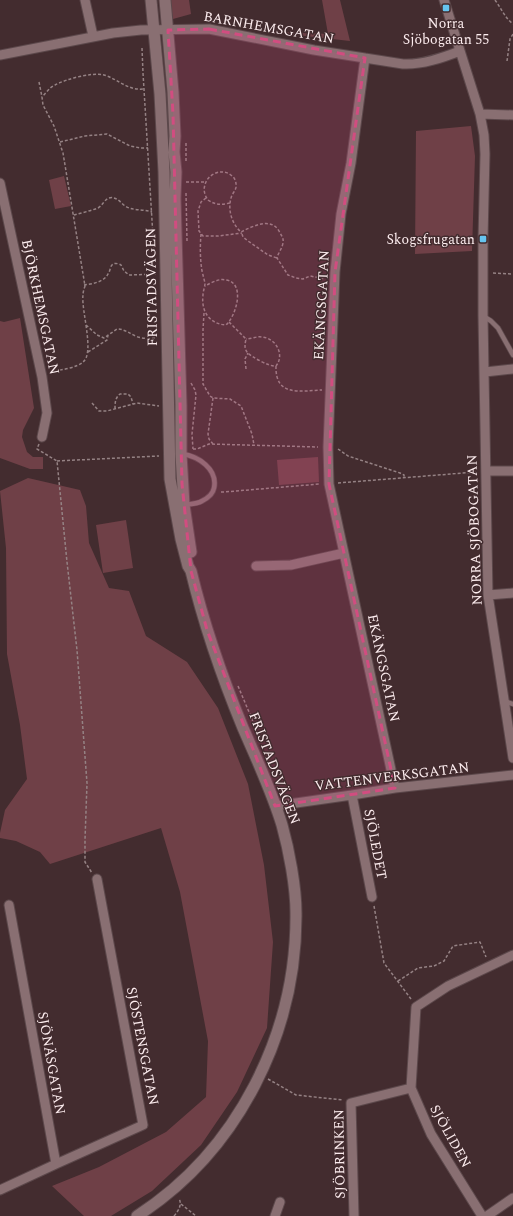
<svg xmlns="http://www.w3.org/2000/svg" width="513" height="1216" font-family="Spectral,serif">
	<rect width="100%" height="100%" fill="#432c2f"/>
	<!-- green -->
	<path fill="#6f4047" d="M169 0H189L191 14 173 19Z
		M322 0H340L350 41 251 30 328 34Z
		M471 126 475 156 472 251 415 254 416 131Z
		M64 176 71 206 55 209 49 180Z
		M20 318 34 408 23 430 22 437 27 452 33 457H43V469H30L0 458V321L4 322Z
		M318 457 319 482 279 485 277 460Z
		M28 478 80 490 86 506 89 543 109 588 129 591 146 636 187 662 218 708 248 784 264 865 273 942 267 1028 237 1092 201 1145 152 1191 111 1216H84L52 1186 99 1167 166 1132 206 1097 208 1041 180 892 161 828 50 864 40 852 16 841 0 838V833L5 810 27 779 20 725 7 654 6 548 0 491Z
		M126 520 133 568 103 573 96 525Z"/>
	<g fill="none" stroke-linecap="round" stroke-linejoin="round">
		<defs>
			<path id="service" d="M483 316 491 321 498 328 513 355
				M182 454C198 456 218 469 214 488 213 494 208 498 202 501 197 504 190 504 184 505
				M504 701 513 704"/>
			<path id="minor" d="M85 0 93 36
				M444 0 480 114 484 135 485 154 483 239V316L488 595 513 758
				M0 55 113 33 141 30 209 29 314 50 403 64C422 65 442 58 460 51
				M365 58 351 163 341 214 335 272 328 447 329 484 395 788
				M480 114 513 115
				M0 183 42 377 47 413 42 437
				M485 372 513 369
				M486 471H513
				M256 566 291 565 344 553
				M488 595 513 593
				M352 795 372 897
				M275 806 352 795 395 788 513 775
				M56 1164 143 1125 97 879
				M0 1190 56 1164 9 905
				M275 1216 280 1202
				M354 1216 351 1103 411 1088
				M482 1216 431 1134 411 1088 416 1007 448 986 513 955
				M487 1216 513 1198"/>
			<path id="tertiary" d="M165 0 173 92 175 136 174 152 176 172 175 198 181 405V454L184 505 191 552
				M137 1216C238 1151 297 1033 296 913 296 887 289 850 282 825 272 792 257 760 243 728 222 677 204 625 191 571L188 566 181 539 170 479 164 172 160 94 151 0"/>
		</defs>
		<!-- service casing -->
		<use href="#service" stroke="#5c484b" stroke-width="6"/>
		<!-- minor casing -->
		<use href="#minor" stroke="#5c484b" stroke-width="11"/>
		<!-- tertiary casing -->
		<use href="#tertiary" stroke="#5c484b" stroke-width="13"/>
		<!-- path -->
		<path stroke="#958284" stroke-width="1.5" stroke-dasharray="3 2" stroke-linecap="butt" d="M495 0C501 8 505 18 513 24
			M142 48 143 73 154 253
			M507 61 510 39 513 34
			M39 82 42 97
			M60 142 85 136 107 134 130 146 141 148H148
			M186 143V161
			M186 182H206
			M186 193 187 241
			M206 198 201 202 198 211 199 231 203 236H218L242 233
			M230 203C221 205 215 205 208 200 205 196 203 190 205 185 207 174 223 167 232 176 234 177 236 181 236 184 237 188 234 192 232 195 227 208 231 223 241 232 253 226 271 217 279 231 281 235 284 238 283 243 282 249 278 253 277 258L288 275 296 278 303 279 310 276 325 279
			M74 215C81 213 90 211 98 208 103 205 105 199 109 198 116 196 120 202 125 206 133 211 143 209 152 212
			M201 234C200 246 200 259 202 271 203 275 204 279 205 283 205 287 203 291 203 295 201 311 209 324 226 325 236 316 246 283 226 280 219 278 211 283 205 286
			M242 234 243 237 248 241 268 255 277 258
			M493 273 513 274
			M84 285C92 284 104 282 108 274 110 272 110 267 112 265 115 262 119 264 121 265L124 271 129 275 156 274
			M204 313 203 330V384L210 396 213 398 230 399 241 406 252 434 254 445
			M229 322 246 339C245 344 244 348 247 352 251 357 270 367 276 366 285 355 276 338 262 337 257 336 251 339 246 339
			M86 325 97 335 104 338 117 329C125 329 130 334 138 337 144 339 151 338 157 338
			M88 352 107 340 108 335
			M276 366C275 397 300 391 322 390
			M246 369 245 359 248 353
			M50 372C59 370 77 368 83 362 95 353 81 310 83 295 83 292 84 289 85 286L63 153 54 126 43 105 42 97C46 93 50 87 55 85 66 79 92 72 104 75 118 79 128 91 144 89
			M191 383 195 390 196 395 192 434 193 449
			M213 398 208 434 209 439 213 444
			M92 403 99 411H107L137 403 159 406
			M115 409C115 403 115 398 120 394H128L131 397 133 404
			M39 444 37 449 57 461 67 562 77 650 87 783 85 840V862L92 873
			M193 449H197L209 444 318 447
			M338 449 348 456 400 473 404 475V477
			M57 461 159 456
			M338 483 476 472
			M221 492H224L320 484
			M238 686 260 738
			M374 906 384 963 411 999
			M398 981 418 968 434 966 444 961 453 946 480 942 486 957
			M268 1079 296 1095 343 1100
			M181 1204 196 1216
			M174 1216C179 1210 182 1205 179 1198"/>
		<!-- service -->
		<use href="#service" stroke="#896f72" stroke-width="4.5"/>
		<!-- minor -->
		<use href="#minor" stroke="#896f72" stroke-width="9"/>
		<!-- tertiary -->
		<use href="#tertiary" stroke="#896f72" stroke-width="11"/>
	</g>
	<!-- marked area -->
	<path fill="#d14d80" fill-opacity="0.2" stroke="#d14d80" stroke-width="3" stroke-dasharray="8 5" stroke-linejoin="round" d="M209 29 365 58 335 272 329 484 395 788 275 806 207 630 191 571 182 484 173 114 168 30Z"/>
	<!-- markers -->
	<g fill="#66c4ef" stroke="#432c2f" stroke-width="1.5">
		<rect x="442" y="4" width="8" height="8" rx="2"/>
		<rect x="479" y="235" width="8" height="8" rx="2"/>
	</g>
	<g text-anchor="middle" stroke-width="3" stroke-linejoin="round" paint-order="stroke">
		<!-- poi labels -->
		<g font-size="14" fill="#fdedef" stroke="#432c2f">
			<text x="446" y="28">Norra<tspan x="446" dy="16">Sjöbogatan 55</tspan></text>
			<text x="475" y="244" text-anchor="end">Skogsfrugatan</text>
		</g>
		<!-- street labels -->
		<g font-size="14" fill="#fdedef" stroke="#432c2f">
			<text transform="translate(269 27) rotate(10)" y="5">BARNHEMSGATAN</text>
			<text transform="translate(151 287) rotate(-91)" y="5">FRISTADSVÄGEN</text>
			<text transform="translate(321 305) rotate(-87)" y="5">EKÄNGSGATAN</text>
			<text transform="translate(41 307) rotate(78)" y="5">BJÖRKHEMSGATAN</text>
			<text transform="translate(474 530) rotate(-92)" y="5">NORRA SJÖBOGATAN</text>
			<text transform="translate(384 668) rotate(78)" y="5">EKÄNGSGATAN</text>
			<text transform="translate(275 768) rotate(69)" y="5">FRISTADSVÄGEN</text>
			<text transform="translate(392 776) rotate(-7)" y="5">VATTENVERKSGATAN</text>
			<text transform="translate(376 844) rotate(79)" y="5">SJÖLEDET</text>
			<text transform="translate(143 1046) rotate(79)" y="5">SJÖSTENSGATAN</text>
			<text transform="translate(52 1063) rotate(80)" y="5">SJÖNÄSGATAN</text>
			<text transform="translate(451 1136) rotate(61)" y="5">SJÖLIDEN</text>
			<text transform="translate(339 1154) rotate(-91)" y="5">SJÖBRINKEN</text>
		</g>
	</g>
</svg>
